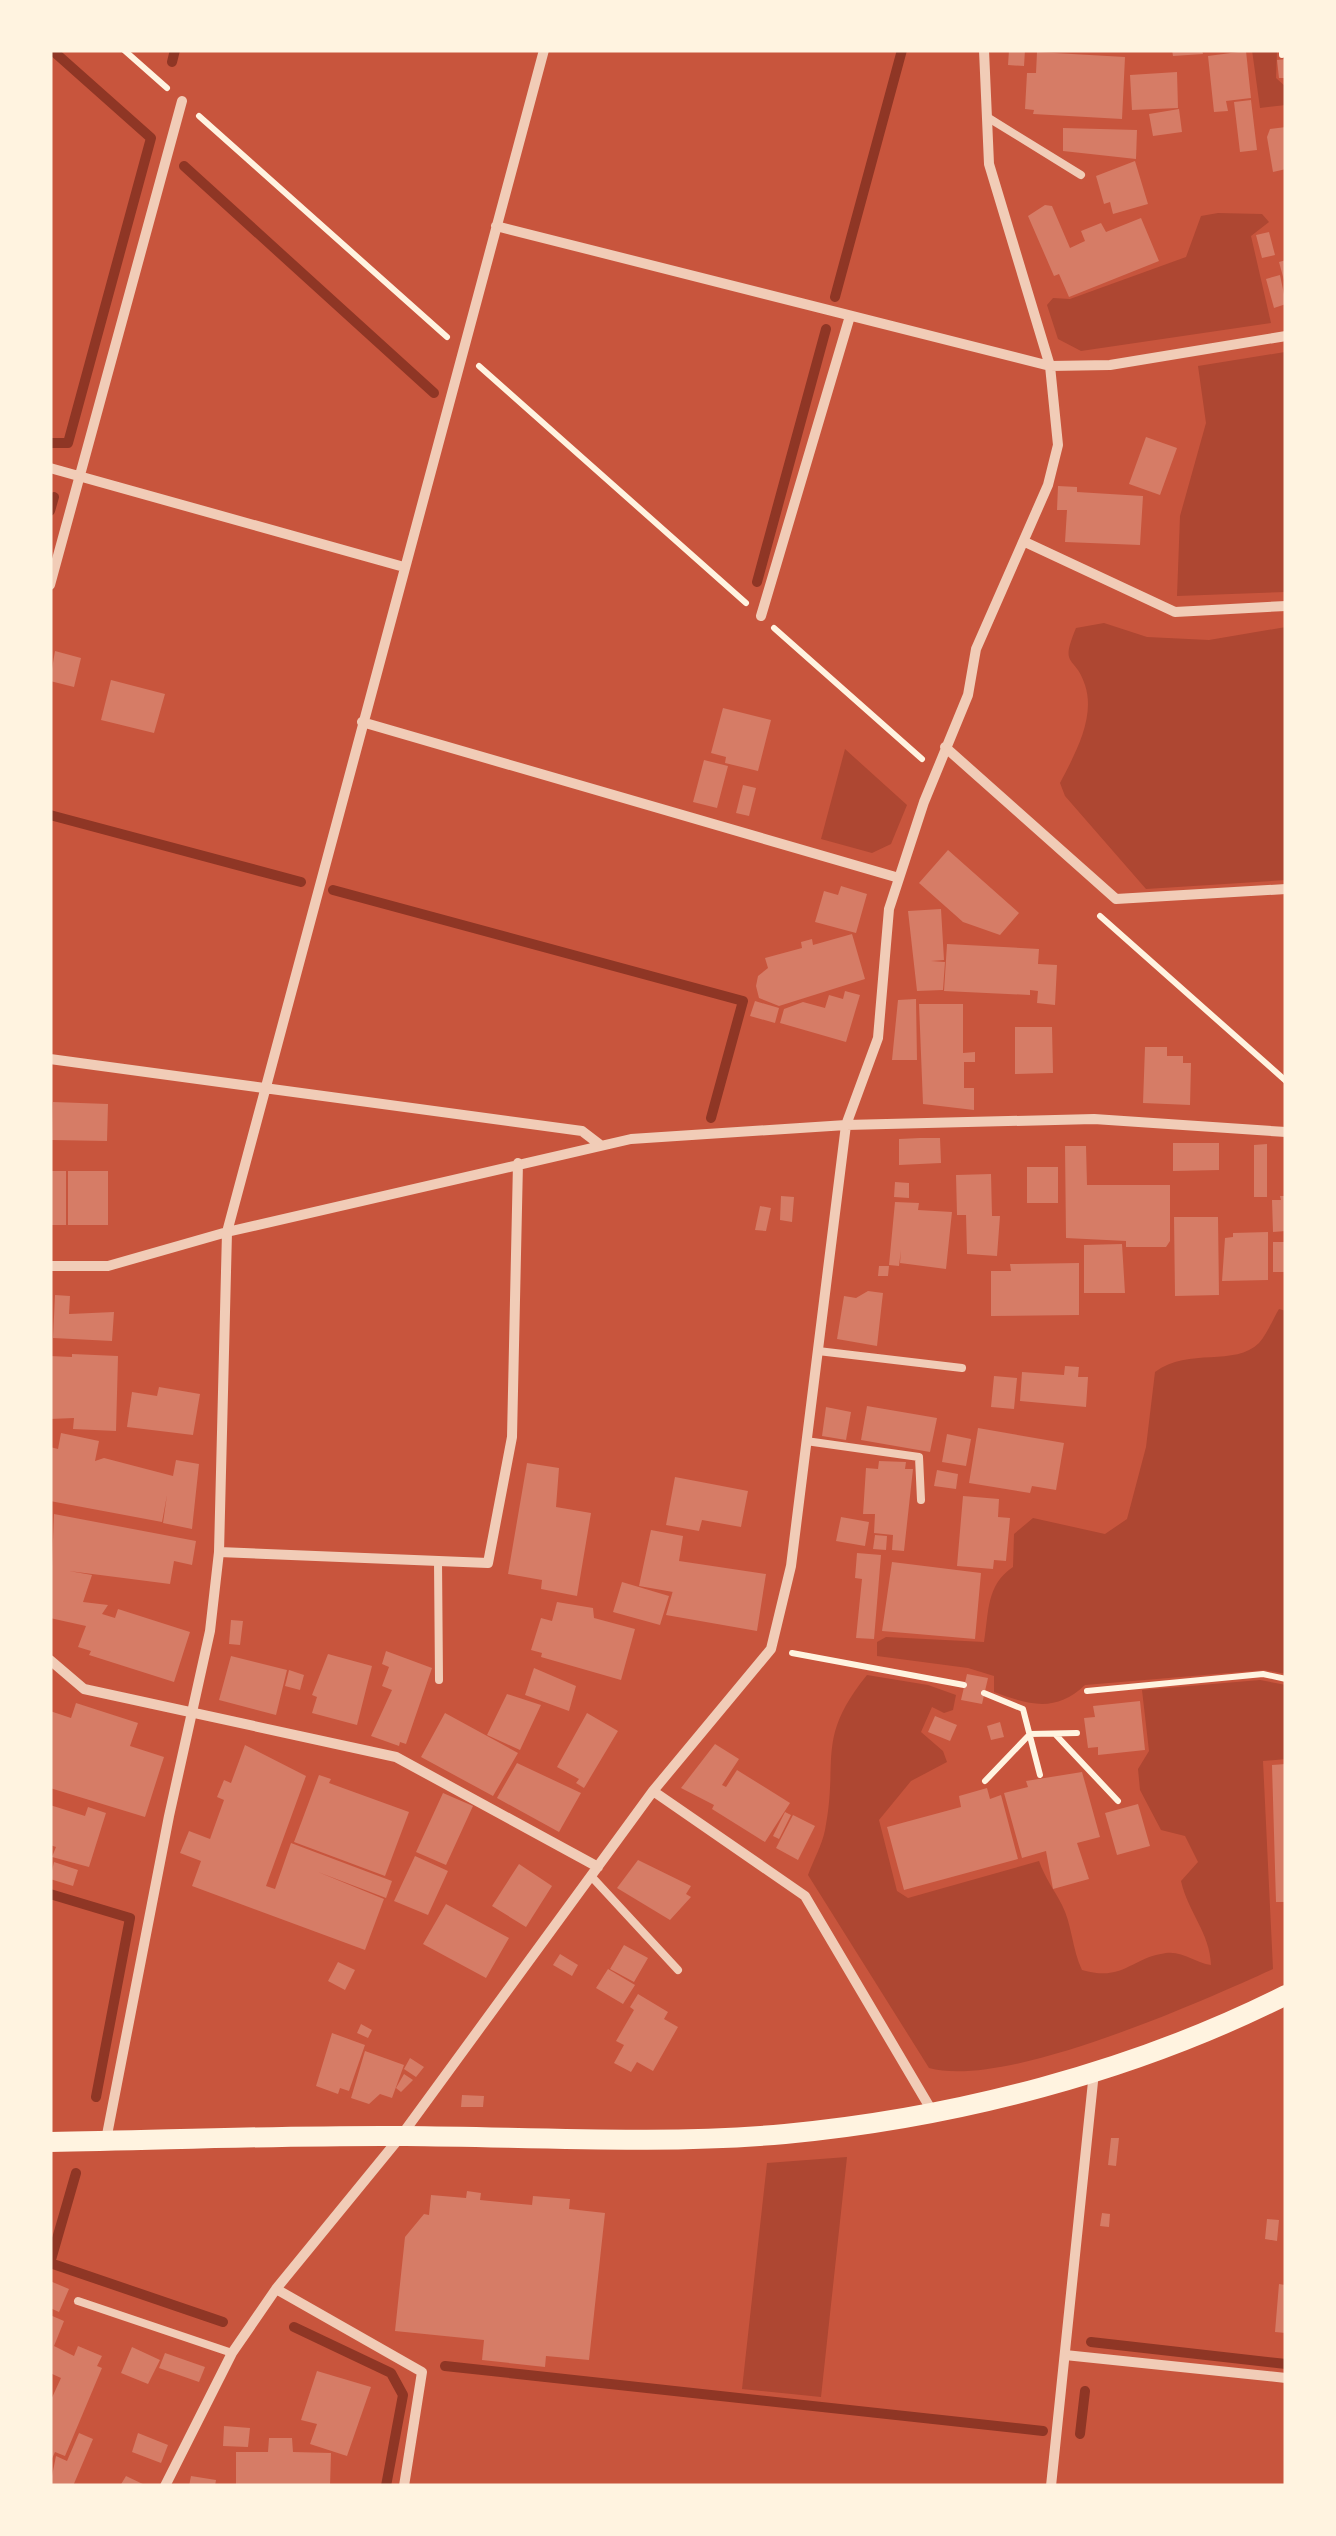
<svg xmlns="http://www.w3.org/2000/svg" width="1336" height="2536" font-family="'Public Sans',sans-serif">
	<rect width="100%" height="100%" fill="#c8553d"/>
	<!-- green -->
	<path fill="#ae4732" d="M1252 50H1277L1276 78 1286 87V105L1260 108Z
		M1218 213 1262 214 1269 222 1251 236 1271 323 1081 351 1058 339 1047 305 1053 298 1070 299 1186 257 1201 216Z
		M1285 352 1286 592 1177 596 1180 516 1206 423 1198 366Z
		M1104 623 1147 637 1209 640 1286 627V880L1146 889 1065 796 1060 783C1074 756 1096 718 1085 685 1075 654 1059 669 1076 628Z
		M845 749 907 805 891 844 872 853 821 839Z
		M1279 1309 1286 1311V1674L1264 1670 1085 1685C1056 1713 1029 1705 994 1692V1676L968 1668 877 1656V1642L886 1637 984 1642C989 1612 986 1585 1013 1567L1014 1534 1033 1518 1105 1534 1127 1519 1146 1447 1155 1372C1189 1347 1235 1367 1259 1343 1267 1334 1273 1319 1279 1309Z
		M867 1675 928 1685 956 1695 953 1710 944 1713 932 1707 921 1732 943 1751 947 1762 911 1781 879 1820 897 1891 908 1898 1039 1861C1045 1878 1055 1891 1062 1905 1072 1924 1072 1949 1082 1970 1124 1982 1130 1958 1166 1953 1184 1951 1195 1963 1211 1965 1210 1933 1188 1912 1181 1881L1198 1862 1185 1836 1161 1830 1140 1790 1138 1769 1149 1751 1142 1690 1260 1680 1286 1685V1759L1263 1761 1273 1969C1198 2003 1006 2089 929 2068L808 1875C813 1861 822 1845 825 1830 839 1760 815 1739 867 1675Z
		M847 2157 821 2397 742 2389 767 2163Z"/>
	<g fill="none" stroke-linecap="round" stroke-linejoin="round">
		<!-- stream -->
		<path stroke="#8f3625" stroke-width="10" d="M172 62 175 50
			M184 166 434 393
			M835 297 902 50
			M50 443H68L151 138 52 50
			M50 511 54 497
			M757 582 826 329
			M50 815 301 882
			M333 890 743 1001 711 1118
			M50 1894 130 1918 96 2097
			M76 2173 50 2263 223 2322
			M294 2327 391 2373 403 2395 386 2486
			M1091 2342 1286 2364
			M445 2366 1043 2431
			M1080 2434 1085 2391"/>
	</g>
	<!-- building -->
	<path fill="#d67c66" d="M1009 50H1025L1024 66 1008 65Z
		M1172 50H1202L1203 54 1173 56Z
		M1246 51 1251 98 1226 101 1228 111 1214 112 1208 56Z
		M1037 52 1125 57 1122 119 1033 114 1034 110 1025 109 1027 73H1036Z
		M1286 59V78H1279L1277 60Z
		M1177 72 1178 108 1132 110 1130 75Z
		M1251 100 1257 150 1240 152 1234 102Z
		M1179 109 1182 132 1153 136 1149 114Z
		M1286 127V169L1273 172 1267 137 1270 129Z
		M1063 128 1137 130 1136 159 1063 151Z
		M1135 161 1148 204 1113 214 1110 202 1104 204 1096 176Z
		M1045 205 1052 206 1070 248 1085 241 1081 231 1101 223 1106 232 1141 218 1159 261 1069 297 1059 274 1054 276 1028 216Z
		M1269 232 1275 255 1262 258 1256 235Z
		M1286 260V284H1285L1279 262Z
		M1280 275 1286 304 1274 308 1266 279Z
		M1146 437 1177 448 1160 495 1129 484Z
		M1058 486 1077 487V492L1143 496 1140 545 1065 542 1067 510H1057Z
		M55 651 81 658 74 687 50 681Z
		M111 680 165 694 154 733 101 720Z
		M723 708 771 720 758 771 725 763 726 757 711 753Z
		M704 760 728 766 717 808 693 802Z
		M743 785 756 788 749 816 736 813Z
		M948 850 1019 913 1000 935 963 922 919 883Z
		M841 886 867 894 856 933 815 922 824 891 838 895Z
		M941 909 944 960 931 961 945 962 943 990 917 991 908 911Z
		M852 934 865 979 779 1006 759 998 756 986 758 976 768 968 765 958 802 948 801 942 812 939 813 945Z
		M947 944 1039 949 1038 964 1057 965 1055 1005 1037 1003 1038 991 1030 990V995L944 991Z
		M845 991 860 995 846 1042 780 1023 784 1009 803 1002 825 1008 829 995 843 999Z
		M916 999 917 1060H892L898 1000Z
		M755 1001 779 1008 775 1023 750 1016Z
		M919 1004H963V1053L975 1052V1062H964V1088H974V1110L923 1104Z
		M1015 1027H1052L1053 1073 1015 1074Z
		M1145 1047H1167V1056H1183V1063H1191L1190 1105 1143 1103Z
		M53 1102 108 1104 107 1141 52 1140Z
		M920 1138H940L941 1163 899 1165V1139Z
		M1173 1143H1219V1170L1173 1171Z
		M1267 1144V1197H1254V1145Z
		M1065 1146H1086L1087 1185H1170V1241L1166 1247H1126V1241L1066 1238Z
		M1027 1167H1058V1203H1027Z
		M50 1171H66V1225H50Z
		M68 1171H108V1225H68Z
		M991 1174 992 1216H1000L997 1256 967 1254 966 1215H957L956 1175Z
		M895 1182 909 1183V1198L894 1197Z
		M781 1196 794 1197 792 1222 780 1220Z
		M1280 1196H1286V1231L1273 1232 1272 1200H1281Z
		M895 1202 919 1203 918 1210 952 1212 946 1269 900 1263 901 1250 899 1266 889 1265Z
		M760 1206 771 1208 766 1231 755 1230Z
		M1174 1217H1218L1219 1295 1175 1296Z
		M1268 1232V1280L1222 1281 1225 1238 1233 1237V1233Z
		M1273 1242H1286V1272H1273Z
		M1122 1244 1125 1293H1084V1245Z
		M1079 1263V1315L991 1316V1271H1011L1010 1264Z
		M879 1266H889L888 1276H878Z
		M868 1291 883 1293 877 1346 837 1339 844 1296 856 1298Z
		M55 1295 70 1296 69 1314 114 1312 112 1341 53 1338Z
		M72 1354 118 1356 116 1431 73 1429 74 1418 50 1419V1356L72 1357Z
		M1065 1366 1079 1367 1078 1377H1088L1086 1407 1020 1401 1022 1372 1064 1375Z
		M994 1376 1017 1378 1014 1409 991 1407Z
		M159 1387 200 1394 193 1435 127 1427 132 1392 157 1396Z
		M867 1406 937 1418 930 1452 861 1440Z
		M826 1407 851 1412 846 1440 822 1436Z
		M978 1428 1064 1443 1056 1490 1032 1486 1030 1493 969 1483Z
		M61 1433 99 1441 95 1461 104 1458 173 1476 176 1460 199 1464 192 1529 163 1523 167 1495 162 1522 50 1501V1447L58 1449Z
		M947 1434 971 1439 966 1466 942 1462Z
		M879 1461 906 1462 905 1469H913L904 1551 892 1550 893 1535 874 1533 875 1514H863L866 1468 878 1469Z
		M527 1463 559 1468 556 1507 591 1513 577 1596 541 1589 542 1580 508 1574Z
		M937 1470 958 1474 956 1489 934 1486Z
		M675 1477 748 1491 741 1527 702 1520 699 1531 666 1525Z
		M963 1496 999 1499 998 1517 1010 1518 1006 1561 994 1560 993 1569 957 1566Z
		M54 1514 196 1541 192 1565 174 1561 170 1584 69 1571 92 1575 83 1602 108 1605 102 1614 115 1618 118 1609 190 1632 174 1682 89 1655 91 1651 78 1647 86 1626 50 1618Z
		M841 1517 869 1522 865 1546 836 1541Z
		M651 1530 683 1536 679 1561 766 1574 757 1631 666 1615 676 1580 673 1592 639 1586Z
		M875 1535 887 1536 886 1550 873 1549Z
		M857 1553 881 1555 874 1639 856 1638 862 1579 855 1578Z
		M892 1562 981 1573 975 1639 882 1631Z
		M622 1582 669 1596 660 1625 613 1612Z
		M557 1602 593 1608 594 1618 635 1629 621 1680 541 1657 542 1653 531 1650 541 1618 552 1621Z
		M231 1620 243 1621 240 1645 229 1644Z
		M386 1651 432 1668 406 1744 400 1742 399 1746 371 1736 392 1690 382 1686 389 1667 382 1664Z
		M328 1654 372 1666 357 1725 312 1713 317 1697 312 1695Z
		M231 1656 287 1670 276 1715 219 1700Z
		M534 1668 576 1686 569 1711 525 1695Z
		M289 1670 304 1675 300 1690 285 1686Z
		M967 1674 988 1678 982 1704 961 1700Z
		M507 1694 541 1705 520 1750 487 1735Z
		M1140 1701 1145 1750 1098 1755V1747L1088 1748 1084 1718 1095 1717 1093 1706Z
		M76 1703 138 1723 130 1746 164 1757 145 1817 50 1788V1711L71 1718Z
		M445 1713 518 1753 493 1796 421 1757Z
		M587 1713 618 1731 584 1788 576 1783 579 1779 557 1767Z
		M935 1716 957 1725 950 1741 928 1732Z
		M1000 1722 1004 1737 991 1740 987 1726Z
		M715 1744 739 1759 722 1785 726 1787 737 1770 790 1803 765 1842 712 1809 714 1805 681 1788Z
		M245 1745 306 1776 266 1886 275 1889 291 1843 392 1881 386 1898 318 1872 384 1899 365 1950 192 1886 201 1861 180 1853 189 1831 210 1839 224 1800 217 1797 224 1780 231 1783Z
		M517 1763 581 1793 559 1832 497 1798Z
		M1286 1764V1902H1276L1272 1765Z
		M1082 1772 1100 1837 1077 1843 1089 1879 1053 1889 1046 1851 1022 1858 1004 1793 1028 1787 1026 1781Z
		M319 1775 331 1779 329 1783 409 1812 385 1876 294 1842Z
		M987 1788 990 1799 1001 1795 1018 1859 904 1890 887 1827 961 1807 959 1796Z
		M443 1793 473 1806 446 1865 416 1852Z
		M1138 1804 1150 1846 1117 1855 1105 1813Z
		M50 1805 85 1816 88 1807 106 1813 89 1867 52 1857 56 1847 50 1845Z
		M785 1812 791 1815 779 1839 773 1836Z
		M793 1815 815 1826 798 1860 776 1848Z
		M415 1856 448 1871 428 1915 394 1901Z
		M638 1860 691 1886 686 1894 691 1897 670 1920 617 1888Z
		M54 1862 78 1870 73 1886 50 1879Z
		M519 1864 552 1886 526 1927 492 1906Z
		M446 1904 509 1938 486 1978 423 1944Z
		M624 1945 648 1958 634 1982 610 1969Z
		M560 1954 578 1965 572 1976 553 1965Z
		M338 1962 355 1970 345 1990 328 1981Z
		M608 1969 635 1985 623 2004 596 1988Z
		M638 1994 668 2012 664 2019 678 2027 653 2071 637 2062 631 2072 614 2063 624 2045 616 2041 634 2010 630 2007Z
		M361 2024 372 2030 368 2038 357 2033Z
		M332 2033 365 2045 349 2091 340 2088 338 2094 316 2086Z
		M365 2051 404 2065 392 2098 380 2094 369 2104 351 2098Z
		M410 2058 424 2067 416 2077 404 2069Z
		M404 2074 413 2080 401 2092 396 2088Z
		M462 2095 484 2096 483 2107H461Z
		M1111 2138H1119L1116 2166 1108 2165Z
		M467 2191 481 2193 480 2200 532 2205 533 2196 570 2199 569 2209 605 2213 589 2360 546 2356 545 2367 482 2360 484 2340 395 2331 405 2237 424 2214 429 2215 431 2195 466 2198Z
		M1102 2213 1110 2214 1109 2227 1100 2226Z
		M1267 2219 1279 2220 1277 2241 1265 2239Z
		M50 2281 69 2289 59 2312 50 2308Z
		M1279 2284 1285 2285 1286 2333 1275 2332Z
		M50 2315 64 2321 54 2346 74 2356 78 2346 102 2356 97 2366 102 2368 65 2456 55 2452 50 2463V2402L61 2378 50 2373Z
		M132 2347 160 2360 148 2384 121 2373Z
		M165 2353 205 2367 199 2382 159 2368Z
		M317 2371 371 2387 347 2456 310 2444 317 2424 301 2420Z
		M224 2426 250 2428 248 2447 223 2446Z
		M79 2433 93 2439 73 2486H50L56 2456 67 2461Z
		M138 2433 168 2445 161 2463 132 2452Z
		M269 2438H292L293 2452 331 2453 330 2486H236V2452H268Z
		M126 2476 147 2486H120Z
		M191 2476 216 2480 215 2486H189Z"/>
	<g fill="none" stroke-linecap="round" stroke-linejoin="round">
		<!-- path -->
		<path stroke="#fff3e0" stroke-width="6" d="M124 50 167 88
			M1282 50V55
			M199 116 447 337
			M479 366 746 603
			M774 628 922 759
			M1100 916 1286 1081
			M792 1653 964 1685
			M1087 1691 1263 1674 1286 1679
			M984 1693 1023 1709 1040 1775
			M1055 1734 1118 1801
			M985 1781 1030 1734 1077 1733"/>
		<!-- service -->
		<path stroke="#f1ccb7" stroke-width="8" d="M987 117 1081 175
			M818 1351 962 1368
			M806 1441 919 1457 921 1500
			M438 1561 439 1680
			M591 1876 678 1970
			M78 2301 232 2353"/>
		<!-- minor -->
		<path stroke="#f1ccb7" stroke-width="10" d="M496 226 1050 366 989 164 984 50
			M50 468 404 567
			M1025 542 1175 612 1286 606
			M50 585 182 101
			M761 616 850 316
			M362 722 899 878
			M945 747 1116 899 1286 889
			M50 1059 582 1131 599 1144
			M50 1266H108L227 1232 631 1139 846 1125 1094 1119 1286 1132
			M219 1552 488 1563 512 1437 518 1163
			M50 1660 84 1689 396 1757 598 1867
			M653 1791 805 1896 932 2111
			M106 2140 169 1816 210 1631 219 1552 227 1232 544 50
			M276 2289 422 2372 404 2486
			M1065 2355 1286 2378
			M165 2486 232 2353 276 2289 401 2136 653 1791 771 1649 791 1566 846 1125 878 1038 889 909 924 802 968 695 976 649 1048 485 1058 445 1050 366 1110 365 1286 336
			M1051 2486 1094 2072"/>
		<!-- secondary -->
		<path stroke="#fff3e0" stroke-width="20" d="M50 2142C169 2140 288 2135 406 2136 532 2137 660 2145 785 2134 955 2118 1133 2072 1286 1995"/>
	</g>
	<!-- border -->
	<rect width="1336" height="2536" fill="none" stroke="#fff3e0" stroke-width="105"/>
</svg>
